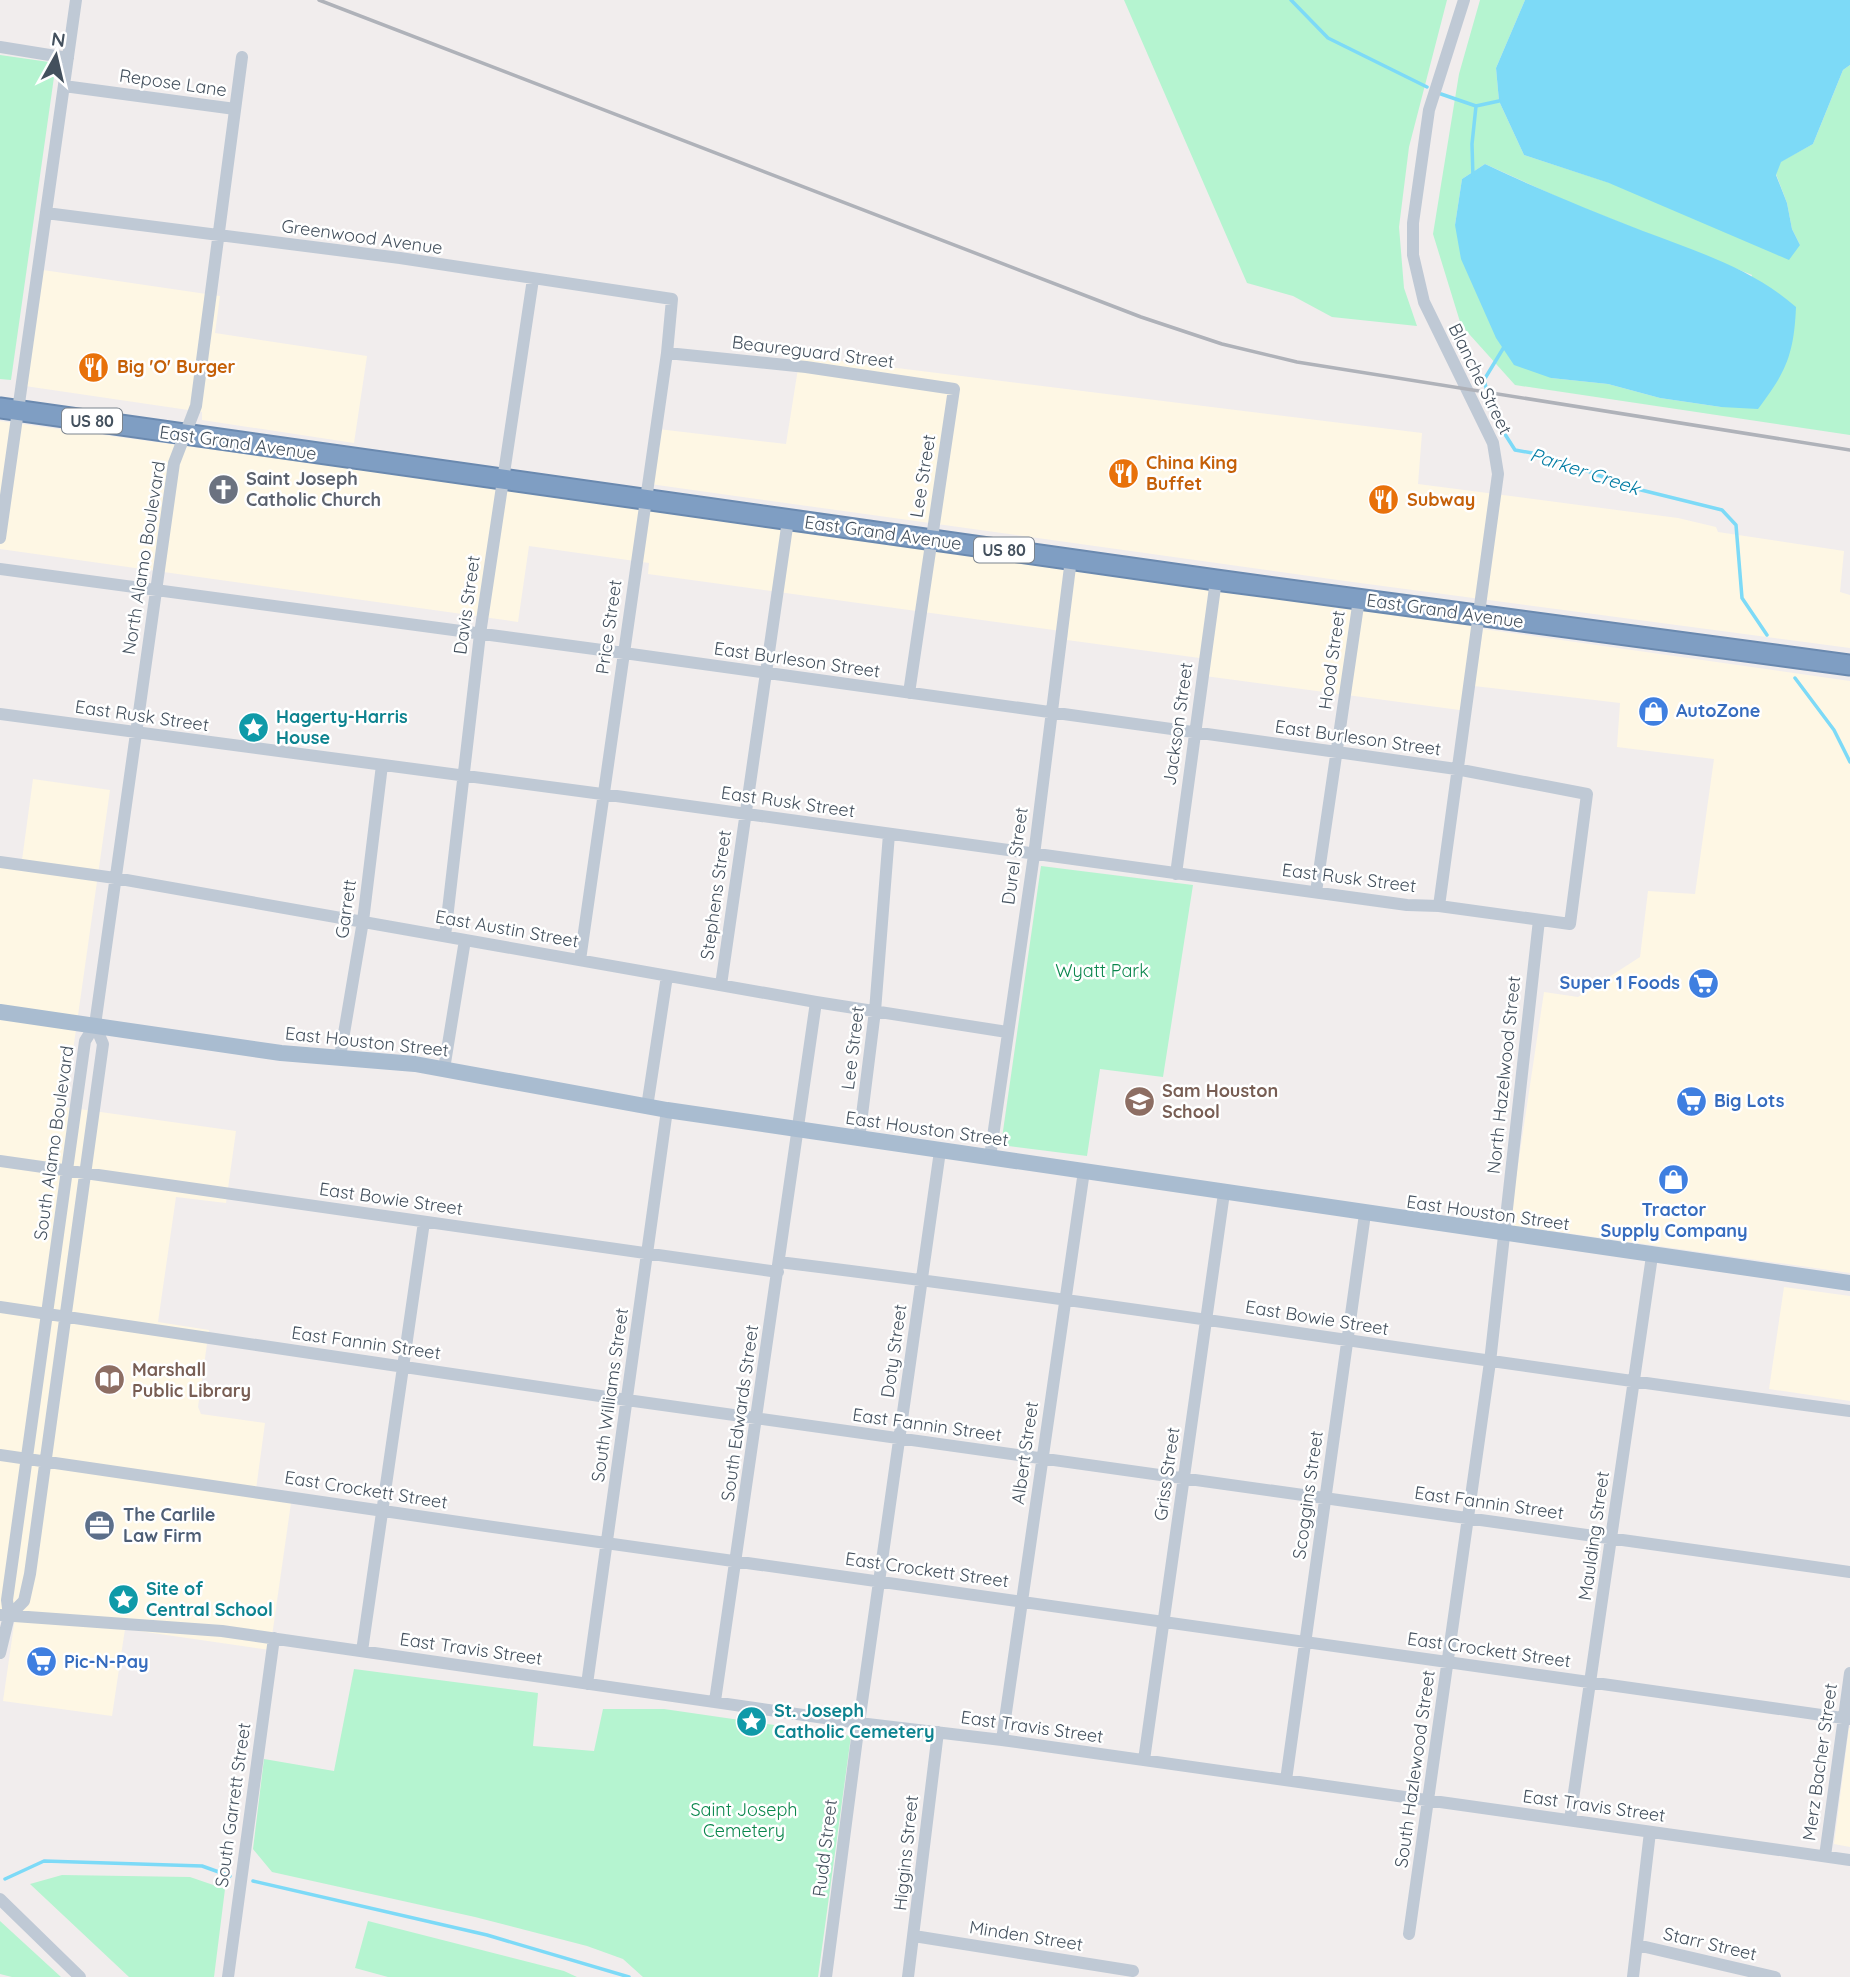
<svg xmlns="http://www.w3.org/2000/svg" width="1850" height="1977" font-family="Quicksand,sans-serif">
	<rect width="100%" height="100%" fill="#f1eded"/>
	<!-- commercial -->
	<path fill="#fef7e4" d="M43 270 220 296 215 333 367 356 354 443 202 420V412L25 386Z
		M800 356 1422 433 1418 484 1678 518 1716 527 1718 532 1844 551 1840 592 1850 595V648L1345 581 650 484 658 429 786 444Z
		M0 421 1479 620 1467 711 1205 676 1207 659 1067 640 1068 632 648 574 649 563 529 546 518 622 0 549Z
		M1483 629 1850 681V1273L1509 1225 1544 992 1578 997 1640 957 1648 891 1695 894 1714 759 1617 747 1620 703 1474 686Z
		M33 779 110 790 65 1107 236 1131 226 1203 176 1197 158 1322 209 1330 198 1407 201 1414 265 1423 255 1497 291 1503 270 1650 125 1629 112 1716 3 1701 15 1618 0 1616V857L22 860Z
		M1784 1287 1850 1296V1401L1769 1389Z
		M1849 1728H1850V1847L1834 1844Z"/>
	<!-- green -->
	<path fill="#b5f4d0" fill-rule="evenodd" d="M1124 0H1447L1409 147 1399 227 1404 288 1417 326 1332 317 1293 296 1247 283Z
		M1480 0H1525L1496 68 1499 101 1524 155 1800 245 1792 229 1787 203 1776 174 1780 162 1813 144 1843 70 1850 65V435L1515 385 1461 325 1433 234 1459 74ZM1485 164 1571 203 1752 275 1721 407 1660 398 1608 384 1551 378 1455 225 1462 179Z
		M0 55 56 63 11 380 0 379Z
		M1041 866 1193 885 1163 1077 1100 1069 1087 1156 1001 1145Z
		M354 1669 538 1693 533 1746 594 1751 603 1709H664L851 1736 818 1977H643L623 1959 587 1946 475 1917 272 1872 253 1849 264 1759 334 1771Z
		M62 1875 190 1877 225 1889 214 1977H129L30 1884Z
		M0 1921 61 1977H12L0 1974Z
		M368 1921 564 1971 577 1977H388L355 1968Z"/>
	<!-- water -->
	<path fill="#7ddaf7" d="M1525 0H1850V65L1843 70 1813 144 1781 162 1776 175 1787 203 1792 229 1800 245 1789 260 1609 183 1524 155 1499 101 1496 68Z
		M1485 164C1537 189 1590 210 1643 231 1696 251 1753 269 1796 307 1794 355 1786 372 1758 409L1721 407 1660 398 1608 384 1551 378 1514 365 1496 338 1461 259 1455 225 1462 179Z"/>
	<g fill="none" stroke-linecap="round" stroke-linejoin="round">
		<!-- stream -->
		<path stroke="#7ddaf7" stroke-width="3.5" d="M1291 0 1328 38 1427 87
			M1441 94 1476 106 1472 144 1473 178
			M1476 106 1499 101
			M1504 347 1484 380 1494 417 1515 450 1549 456 1629 487 1722 510 1736 525 1742 598 1767 635
			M1795 678 1834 730 1850 762
			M5 1879 44 1861 202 1866 230 1876
			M253 1881 487 1935 629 1977"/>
		<defs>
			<path id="highway" d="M0 408 1216 580 1850 665"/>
		</defs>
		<!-- highway casing -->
		<use href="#highway" stroke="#6a89af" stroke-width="23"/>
		<!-- minor -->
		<path stroke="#bfc9d5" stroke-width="12" d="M0 47 68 58
			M64 86 235 109
			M46 213 400 258 672 299 667 353 580 960
			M667 353 806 367 954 389 909 693
			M0 538 76 0
			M0 569 624 653 1337 752 1456 769 1587 794 1570 924 1439 906 1407 905 602 794 0 714
			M0 862 115 878 816 1002 1007 1032
			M1176 874 1216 580
			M1316 892 1359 599
			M1439 906 1498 474 1493 443 1424 302 1413 255V223L1429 110 1464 0
			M445 936 480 634 533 279
			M721 985 788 520
			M340 1057 363 921 382 765
			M444 1069 465 940
			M647 1107 667 976
			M859 1139 875 1011 889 834
			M990 1157 1034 855 1071 559
			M0 1161 778 1272
			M779 1262C1137 1306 1493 1364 1850 1411
			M0 1307 627 1400 1850 1572
			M0 1455 493 1527 1850 1719
			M0 1615 222 1631 859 1723 1002 1740 1850 1860
			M9 1616 24 1601 30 1574 103 1044 95 1025
			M362 1651 424 1222
			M0 1653 9 1616 7 1600 85 1041 95 1025 174 463 196 406 242 57
			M587 1684 667 1110
			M715 1701 816 1002
			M1002 1740 1084 1171
			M1144 1760 1224 1193
			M1286 1780 1365 1214
			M1570 1820 1652 1256
			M1825 1856 1850 1673
			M0 1899 80 1977
			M1409 1934 1490 1362 1539 920
			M914 1936 1133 1971
			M1637 1945 1775 1977
			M228 1977 274 1638
			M826 1977 859 1723 940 1151
			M908 1977 938 1732
			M1633 1977 1650 1832"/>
		<!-- major -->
		<path stroke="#a9bcd0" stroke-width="16" d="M0 1012 281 1053 415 1064 667 1110 1850 1283"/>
		<!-- highway -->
		<use href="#highway" stroke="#7f9ec3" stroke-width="19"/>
		<!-- rail -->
		<path stroke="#afb2b9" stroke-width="3.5" d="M319 0 1141 317 1222 344 1297 362 1850 450"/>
	</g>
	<!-- icons -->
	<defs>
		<symbol id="restaurant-disc" viewBox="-11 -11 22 22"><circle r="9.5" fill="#e8710a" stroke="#fff"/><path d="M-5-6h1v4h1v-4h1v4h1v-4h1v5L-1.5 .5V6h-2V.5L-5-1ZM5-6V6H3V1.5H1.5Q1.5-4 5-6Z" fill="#fff"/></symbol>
		<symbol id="church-disc" viewBox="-11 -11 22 22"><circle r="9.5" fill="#6b7280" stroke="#fff"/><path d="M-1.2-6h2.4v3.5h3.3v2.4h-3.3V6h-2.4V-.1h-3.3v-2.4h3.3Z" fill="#fff"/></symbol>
		<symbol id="shop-disc" viewBox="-11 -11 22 22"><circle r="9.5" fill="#3f7fe0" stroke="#fff"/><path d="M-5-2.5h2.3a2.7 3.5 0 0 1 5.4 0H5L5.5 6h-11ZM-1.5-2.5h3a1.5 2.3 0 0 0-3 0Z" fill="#fff"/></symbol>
		<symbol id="sight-disc" viewBox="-11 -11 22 22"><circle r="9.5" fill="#0f9aa8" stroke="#fff"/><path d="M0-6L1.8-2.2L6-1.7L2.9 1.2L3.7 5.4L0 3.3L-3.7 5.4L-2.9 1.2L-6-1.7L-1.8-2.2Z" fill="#fff"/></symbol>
		<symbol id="supermarket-disc" viewBox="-11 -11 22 22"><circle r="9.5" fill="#3f7fe0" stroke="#fff"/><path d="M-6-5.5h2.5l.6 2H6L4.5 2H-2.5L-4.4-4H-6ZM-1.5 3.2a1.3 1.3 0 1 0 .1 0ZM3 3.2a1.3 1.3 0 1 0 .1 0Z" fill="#fff"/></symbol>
		<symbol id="school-disc" viewBox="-11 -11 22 22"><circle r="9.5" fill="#8d6e63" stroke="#fff"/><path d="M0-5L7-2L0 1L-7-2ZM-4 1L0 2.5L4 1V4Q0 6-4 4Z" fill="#fff"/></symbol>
		<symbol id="library-disc" viewBox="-11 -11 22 22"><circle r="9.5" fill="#8d6e63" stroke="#fff"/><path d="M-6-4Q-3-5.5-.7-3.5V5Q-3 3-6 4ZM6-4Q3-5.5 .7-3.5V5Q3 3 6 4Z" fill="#fff"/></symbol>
		<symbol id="office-disc" viewBox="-11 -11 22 22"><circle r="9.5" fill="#5c6f8a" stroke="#fff"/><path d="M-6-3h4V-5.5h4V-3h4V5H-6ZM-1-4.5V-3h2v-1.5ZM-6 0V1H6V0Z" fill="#fff"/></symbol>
	</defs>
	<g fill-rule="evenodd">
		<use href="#restaurant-disc" x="76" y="350" width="35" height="35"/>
		<use href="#restaurant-disc" x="1106" y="456" width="35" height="35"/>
		<use href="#church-disc" x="206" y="472" width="35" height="35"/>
		<use href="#restaurant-disc" x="1366" y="482" width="35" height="35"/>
		<use href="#shop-disc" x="1636" y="694" width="35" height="35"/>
		<use href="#sight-disc" x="236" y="710" width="35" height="35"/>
		<use href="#supermarket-disc" x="1686" y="966" width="35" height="35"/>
		<use href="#school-disc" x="1122" y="1084" width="35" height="35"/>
		<use href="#supermarket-disc" x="1674" y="1084" width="35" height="35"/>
		<use href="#shop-disc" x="1656" y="1162" width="35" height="35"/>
		<use href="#library-disc" x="92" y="1362" width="35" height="35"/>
		<use href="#office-disc" x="82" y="1508" width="35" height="35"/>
		<use href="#sight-disc" x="106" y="1582" width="35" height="35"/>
		<use href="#supermarket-disc" x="24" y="1644" width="35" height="35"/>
		<use href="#sight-disc" x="734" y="1704" width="35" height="35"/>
	</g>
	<g text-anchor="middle" stroke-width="5" stroke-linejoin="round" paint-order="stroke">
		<!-- shield labels -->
		<g fill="#fff" stroke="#7b848e" stroke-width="2">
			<rect x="62" y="408.5" width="60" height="25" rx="5"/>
			<rect x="974" y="537.5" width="60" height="25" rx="5"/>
		</g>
		<g font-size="16" font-weight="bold" fill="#43505d">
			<text x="92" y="427">US 80</text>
			<text x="1004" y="556">US 80</text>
		</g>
		<!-- street labels -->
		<g font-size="18" fill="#43505d" stroke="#fff">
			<text transform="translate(173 83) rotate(8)" y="6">Repose Lane</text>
			<text transform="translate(362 237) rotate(8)" y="6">Greenwood Avenue</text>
			<text transform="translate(813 352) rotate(7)" y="6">Beaureguard Street</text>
			<text transform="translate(1480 379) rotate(64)" y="6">Blanche Street</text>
			<text transform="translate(238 443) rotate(8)" y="6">East Grand Avenue</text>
			<text transform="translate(923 476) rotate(-81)" y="6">Lee Street</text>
			<text transform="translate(883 533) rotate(8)" y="6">East Grand Avenue</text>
			<text transform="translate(144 558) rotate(-81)" y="6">North Alamo Boulevard</text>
			<text transform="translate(467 605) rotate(-82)" y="6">Davis Street</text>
			<text transform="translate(1445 611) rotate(8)" y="6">East Grand Avenue</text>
			<text transform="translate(609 627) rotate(-82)" y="6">Price Street</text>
			<text transform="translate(797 660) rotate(8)" y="6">East Burleson Street</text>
			<text transform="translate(1332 660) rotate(-82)" y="6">Hood Street</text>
			<text transform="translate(142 716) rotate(8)" y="6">East Rusk Street</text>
			<text transform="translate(1178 724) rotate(-82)" y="6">Jackson Street</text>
			<text transform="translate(1358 738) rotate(8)" y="6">East Burleson Street</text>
			<text transform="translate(788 802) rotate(8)" y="6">East Rusk Street</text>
			<text transform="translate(1015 856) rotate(-82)" y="6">Durel Street</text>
			<text transform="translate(1349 878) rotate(7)" y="6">East Rusk Street</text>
			<text transform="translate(716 895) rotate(-82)" y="6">Stephens Street</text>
			<text transform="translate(346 909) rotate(-82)" y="6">Garrett</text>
			<text transform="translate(507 929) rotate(10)" y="6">East Austin Street</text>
			<text transform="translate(367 1042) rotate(6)" y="6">East Houston Street</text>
			<text transform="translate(853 1048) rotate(-83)" y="6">Lee Street</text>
			<text transform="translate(1504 1075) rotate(-84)" y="6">North Hazelwood Street</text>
			<text transform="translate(927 1129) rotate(8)" y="6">East Houston Street</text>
			<text transform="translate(54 1143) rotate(-82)" y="6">South Alamo Boulevard</text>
			<text transform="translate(391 1199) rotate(8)" y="6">East Bowie Street</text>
			<text transform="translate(1488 1213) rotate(8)" y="6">East Houston Street</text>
			<text transform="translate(1317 1318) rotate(9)" y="6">East Bowie Street</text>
			<text transform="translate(366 1343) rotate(8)" y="6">East Fannin Street</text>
			<text transform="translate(894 1351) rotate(-82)" y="6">Doty Street</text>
			<text transform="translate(610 1395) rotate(-82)" y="6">South Williams Street</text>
			<text transform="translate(740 1413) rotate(-82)" y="6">South Edwards Street</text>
			<text transform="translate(927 1425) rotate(8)" y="6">East Fannin Street</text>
			<text transform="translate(1025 1453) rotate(-82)" y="6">Albert Street</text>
			<text transform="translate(1167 1474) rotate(-82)" y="6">Griss Street</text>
			<text transform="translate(366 1490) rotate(9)" y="6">East Crockett Street</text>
			<text transform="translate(1308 1495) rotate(-82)" y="6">Scoggins Street</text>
			<text transform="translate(1489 1503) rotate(8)" y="6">East Fannin Street</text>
			<text transform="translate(1594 1536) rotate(-82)" y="6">Maulding Street</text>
			<text transform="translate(927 1570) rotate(8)" y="6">East Crockett Street</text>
			<text transform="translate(471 1649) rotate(8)" y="6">East Travis Street</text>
			<text transform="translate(1489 1650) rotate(8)" y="6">East Crockett Street</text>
			<text transform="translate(1032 1727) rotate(8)" y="6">East Travis Street</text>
			<text transform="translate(1820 1762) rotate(-82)" y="6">Merz Bacher Street</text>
			<text transform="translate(1415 1769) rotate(-82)" y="6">South Hazlewood Street</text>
			<text transform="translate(233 1805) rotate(-82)" y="6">South Garrett Street</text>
			<text transform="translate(1594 1806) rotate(8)" y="6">East Travis Street</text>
			<text transform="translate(825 1848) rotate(-83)" y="6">Rudd Street</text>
			<text transform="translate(906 1853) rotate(-84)" y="6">Higgins Street</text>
			<text transform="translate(1026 1936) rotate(9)" y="6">Minden Street</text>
			<text transform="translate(1710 1944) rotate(13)" y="6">Starr Street</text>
		</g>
		<!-- food labels -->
		<g font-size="18" font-weight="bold" fill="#c56008" stroke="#fff" text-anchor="start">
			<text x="117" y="373">Big 'O' Burger</text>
			<text x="1146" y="469">China King<tspan x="1146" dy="21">Buffet</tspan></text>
			<text x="1407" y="506">Subway</text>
		</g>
		<!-- worship labels -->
		<g font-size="18" font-weight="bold" fill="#5b616d" stroke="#fff" text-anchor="start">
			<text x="246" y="485">Saint Joseph<tspan x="246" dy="21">Catholic Church</tspan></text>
		</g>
		<!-- shop labels -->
		<g font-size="18" font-weight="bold" fill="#366cbe" stroke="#fff" text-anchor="start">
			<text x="1676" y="717">AutoZone</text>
			<text x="1680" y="989" text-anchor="end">Super 1 Foods</text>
			<text x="1714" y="1107">Big Lots</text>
			<text x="1674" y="1216" text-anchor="middle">Tractor<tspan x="1674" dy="21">Supply Company</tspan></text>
			<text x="64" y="1668">Pic-N-Pay</text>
		</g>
		<!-- culture labels -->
		<g font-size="18" font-weight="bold" fill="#0d838f" stroke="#fff" text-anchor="start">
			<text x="276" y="723">Hagerty-Harris<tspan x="276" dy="21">House</tspan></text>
			<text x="146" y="1595">Site of<tspan x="146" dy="21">Central School</tspan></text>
			<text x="774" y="1717">St. Joseph<tspan x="774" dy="21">Catholic Cemetery</tspan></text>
		</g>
		<!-- park labels -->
		<g font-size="18" fill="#0b874d" stroke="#fff">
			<text x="1102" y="977">Wyatt Park</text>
			<text x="744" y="1816">Saint Joseph<tspan x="744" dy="21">Cemetery</tspan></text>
		</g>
		<!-- education labels -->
		<g font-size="18" font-weight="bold" fill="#785e54" stroke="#fff" text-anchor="start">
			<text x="1162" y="1097">Sam Houston<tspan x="1162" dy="21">School</tspan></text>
			<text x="132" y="1376">Marshall<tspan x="132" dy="21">Public Library</tspan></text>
		</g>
		<!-- service labels -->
		<g font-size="18" font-weight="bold" fill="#4e5e75" stroke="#fff" text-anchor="start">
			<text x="123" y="1521">The Carlile<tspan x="123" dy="21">Law Firm</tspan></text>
		</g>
		<!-- water labels -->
		<g font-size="19" font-style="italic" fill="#027ca4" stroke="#fff">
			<text transform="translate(1585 471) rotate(18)" y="7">Parker Creek</text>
		</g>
	</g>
	<!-- north arrow -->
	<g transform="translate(56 56) rotate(8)" stroke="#ffffff" stroke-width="5" paint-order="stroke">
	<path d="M0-5L12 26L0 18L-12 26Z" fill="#43505d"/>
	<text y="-10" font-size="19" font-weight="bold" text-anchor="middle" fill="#43505d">N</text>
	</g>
</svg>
